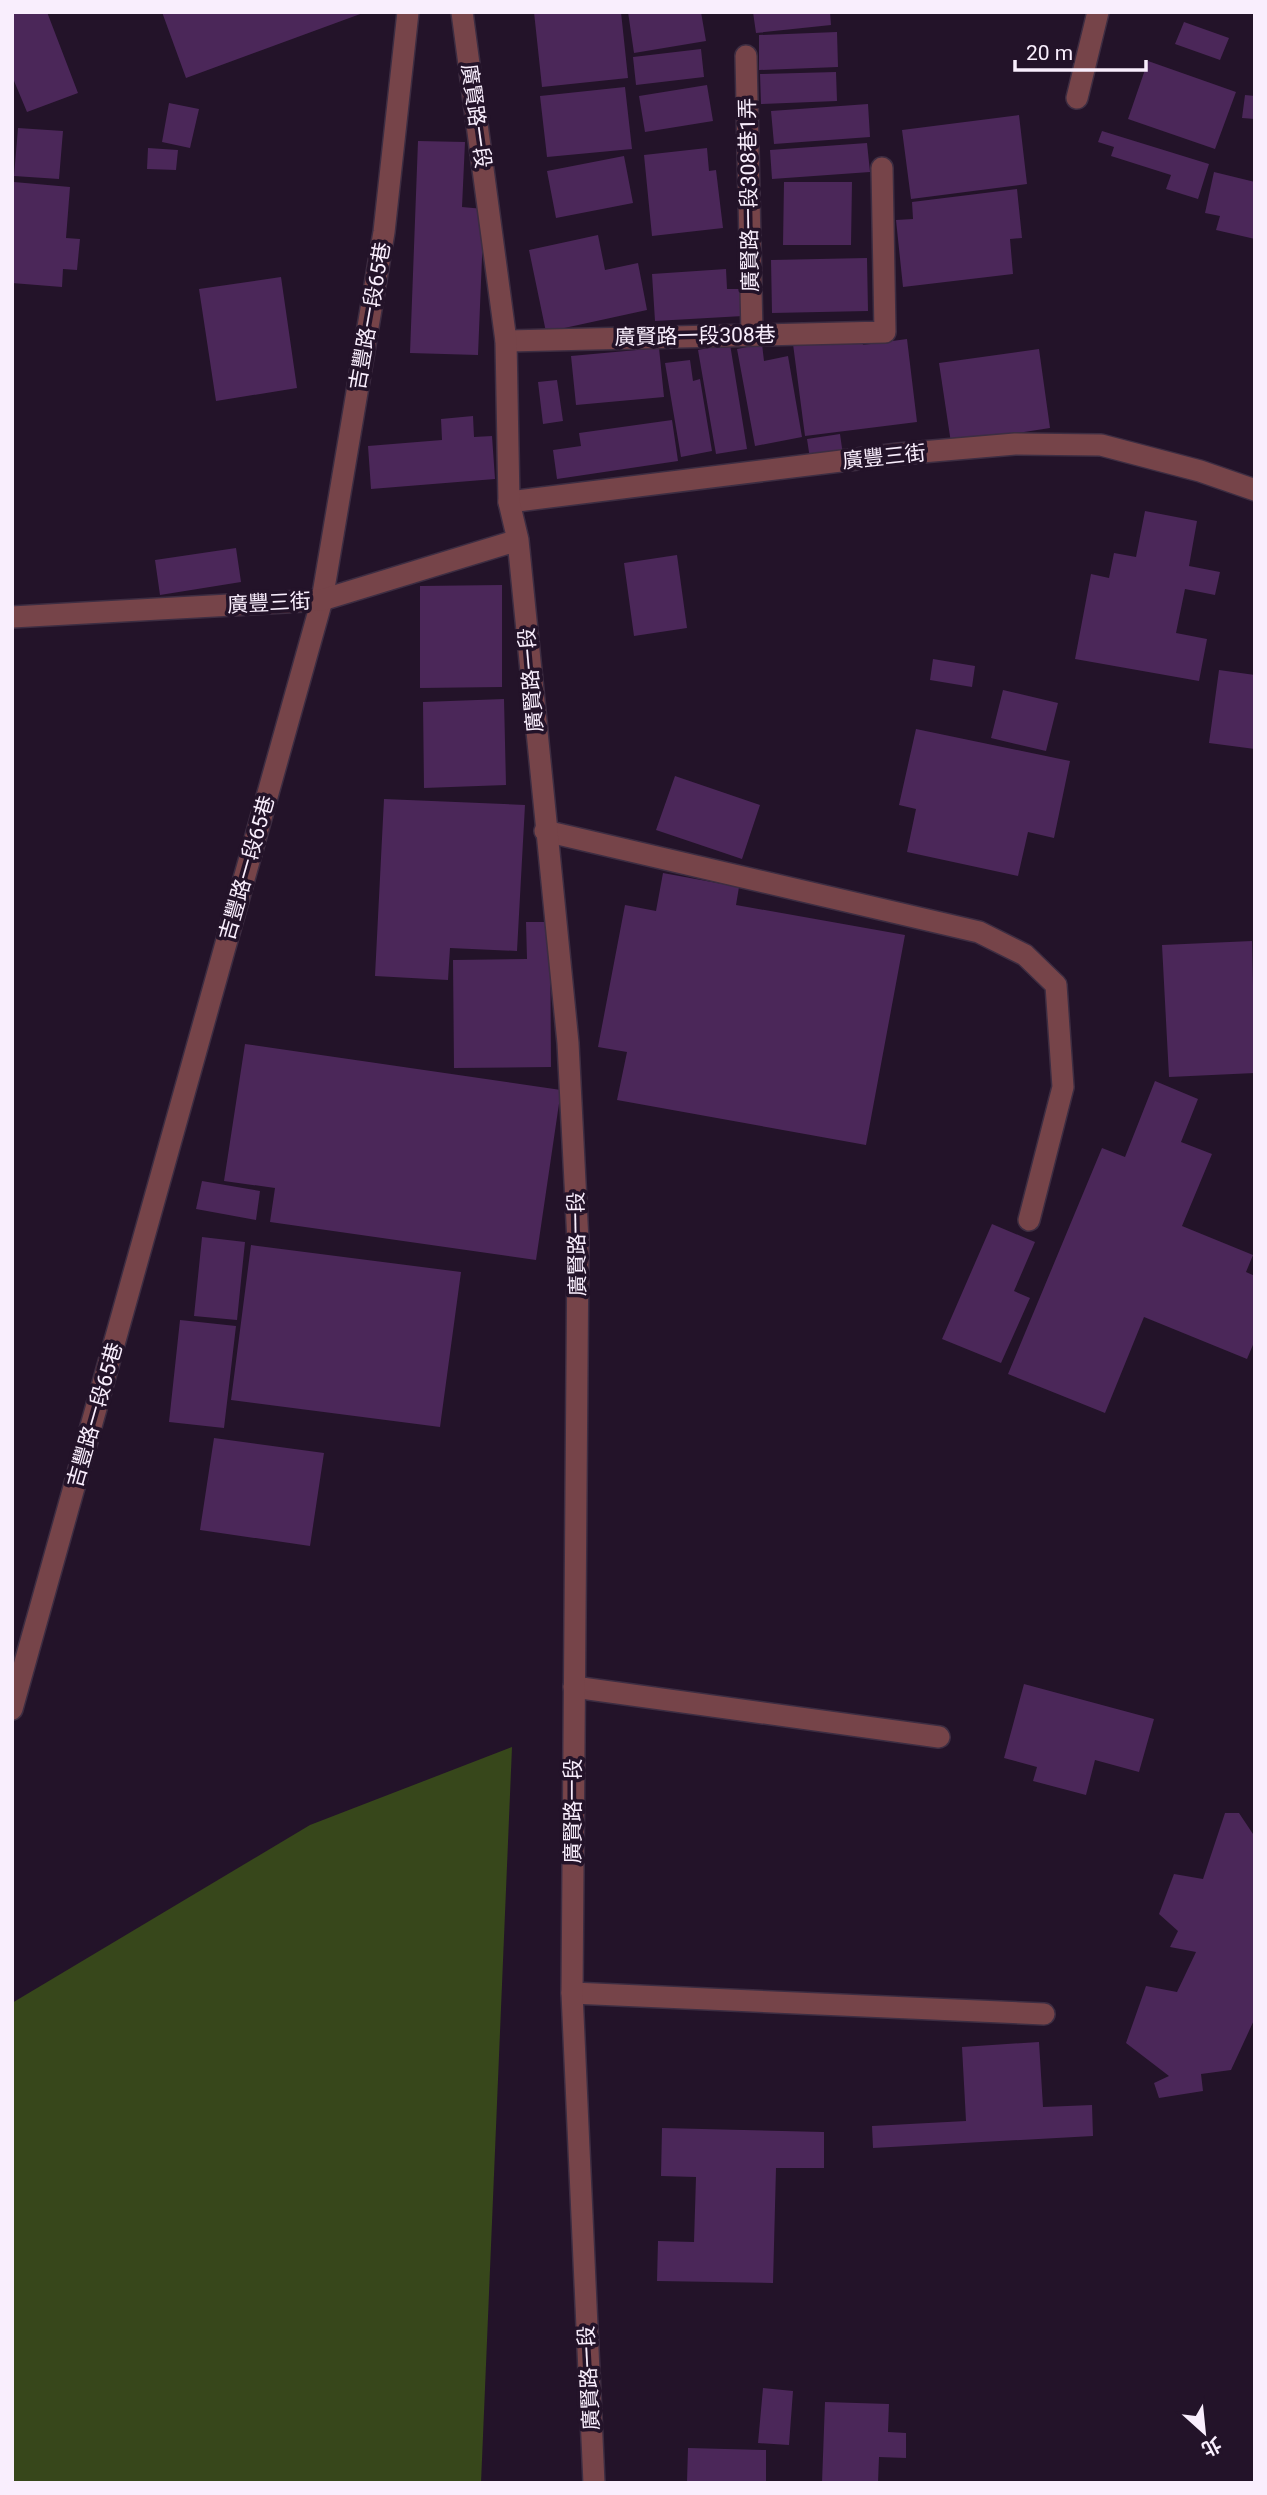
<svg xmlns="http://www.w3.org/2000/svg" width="1267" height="2495" font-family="Roboto,'Noto Sans TC',sans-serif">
	<rect width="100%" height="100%" fill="#231329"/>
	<!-- green -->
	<path fill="#37471b" d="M512 1747 481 2483H12V2003L310 1825Z"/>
	<!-- building -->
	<path fill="#4b2759" d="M12 12H47L78 93 27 112 12 76Z
		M162 12H363V13L186 78Z
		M534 12H621L628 78 542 87Z
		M628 12H701L706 41 634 53Z
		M753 12H830L831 25 756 33Z
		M1184 22 1229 38 1220 60 1175 44Z
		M837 32 838 67 759 70V35Z
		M701 49 704 77 636 85 633 57Z
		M1148 61 1236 92 1215 149 1128 119Z
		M836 72 837 101 761 104 760 74Z
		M707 85 713 121 645 132 639 96Z
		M625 87 632 149 547 157 540 96Z
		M1245 95 1255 96V119L1242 118Z
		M169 103 199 109 190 148 162 142Z
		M868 104 870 137 774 144 771 111Z
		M1019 115 1027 184 911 199 902 130Z
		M18 128 63 131 59 179 14 176Z
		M1102 131 1209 164 1198 199 1166 189 1171 175 1111 156 1114 147 1098 142Z
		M418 141 465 142 462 207 484 209 478 355 410 353Z
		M867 143 870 172 772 179 770 150Z
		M148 148 178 150 176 170 147 169Z
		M707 148 709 171 716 170 723 228 652 236 644 155Z
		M624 156 633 203 556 218 547 171Z
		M1214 172 1255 182V239L1216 230 1220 216 1205 213Z
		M14 182 70 187 66 238 80 239 77 270 63 269 62 287 12 283Z
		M784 182H852L851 245H783Z
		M1017 189 1022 238 1010 239 1013 274 903 287 896 220 913 219 912 202Z
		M598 235 605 270 638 263 647 310 546 332 529 250Z
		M867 258 868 311 772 313 771 260Z
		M726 269 727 289H741L743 316 655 321 652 274Z
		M281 277 297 388 216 401 199 289Z
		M862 336 863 345 907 339 917 422 805 436 793 344Z
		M730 344 747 449 716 454 698 350Z
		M762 344 764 361 788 356 802 437 755 446 737 349Z
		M659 348 664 397 576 405 571 356Z
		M1039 349 1050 428 951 443 939 363Z
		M690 360 693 381 700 379 712 451 681 457 665 363Z
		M557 380 563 421 543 424 538 382Z
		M473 416 474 437 492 436 495 479 371 489 368 446 442 440 441 419Z
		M672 420 678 461 557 479 553 450 581 446 579 433Z
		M840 434 843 455 810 459 807 439Z
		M1145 511 1197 521 1189 566 1220 572 1215 595 1185 589 1176 633 1207 639 1199 681 1075 659 1091 574 1109 578 1114 553 1136 557Z
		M236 548 241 582 160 595 155 560Z
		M677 555 687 628 634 636 624 563Z
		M502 585V687L420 688V586Z
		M933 659 975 666 972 687 930 680Z
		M1219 670 1255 675V749L1209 743Z
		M1003 690 1058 703 1046 751 991 738Z
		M504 699 506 785 424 788 423 702Z
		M916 729 1070 761 1054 838 1028 832 1018 876 907 852 916 809 899 805Z
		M675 776 760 805 742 859 656 830Z
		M384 799 525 805 517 951 450 948 448 980 375 976Z
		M663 873 739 887 736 905 905 935 866 1145 617 1100 627 1052 598 1047 625 905 656 911Z
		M526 922H550L551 1067 454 1068 453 960 527 959Z
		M1252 941 1255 1073 1169 1077 1162 945Z
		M245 1044 561 1090 536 1260 270 1222 275 1188 224 1181Z
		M1155 1081 1198 1099 1181 1142 1212 1154 1182 1226 1253 1255 1246 1272 1255 1276V1340L1247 1359 1144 1317 1105 1413 1008 1374 1102 1148 1125 1157Z
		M202 1181 260 1191 256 1220 196 1209Z
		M992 1224 1035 1242 1014 1291 1030 1298 1001 1363 942 1339Z
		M202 1237 245 1242 237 1320 194 1316Z
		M251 1245 461 1272 440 1427 231 1400Z
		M180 1320 236 1326 224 1428 169 1422Z
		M214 1438 324 1453 310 1546 200 1530Z
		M1024 1684 1154 1719 1139 1772 1095 1760 1086 1795 1033 1781 1037 1767 1004 1758Z
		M1225 1813H1239L1255 1837V2018L1231 2070 1201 2074 1203 2091 1159 2098 1154 2083 1169 2076 1126 2043 1146 1986 1177 1992 1196 1952 1170 1947 1178 1931 1159 1914 1174 1874 1203 1879Z
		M1039 2042 1043 2107 1092 2105 1093 2136 873 2148 872 2126 966 2121 962 2047Z
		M662 2128 824 2132V2168H776L773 2283 657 2281 658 2241 694 2242 696 2177 661 2176Z
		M763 2388 793 2391 789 2445 758 2443Z
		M825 2402 889 2404 888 2432 906 2433V2458L879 2457 878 2483H822Z
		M688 2448 766 2450V2483L687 2482Z"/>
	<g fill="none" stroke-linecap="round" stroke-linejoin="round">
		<defs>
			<path id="service" d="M746 56 752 335
				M1077 98 1098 12
				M506 341 885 332 882 168
				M545 831 979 932 1025 955 1056 985 1063 1087 1029 1220
				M574 1687 939 1737
				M572 1993 1044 2014"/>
			<path id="minor" d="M509 502 898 454 1015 444 1101 445 1200 471 1255 490
				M12 1709 322 600 384 232 408 12"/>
			<path id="tertiary" d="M462 12 506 341 509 502 518 540 568 1043 578 1242 572 1993 594 2483
				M12 617 322 600 518 540"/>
		</defs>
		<!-- service casing -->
		<use href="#service" stroke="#3d2d42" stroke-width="24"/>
		<!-- minor casing -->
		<use href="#minor" stroke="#3d2d42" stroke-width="24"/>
		<!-- tertiary casing -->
		<use href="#tertiary" stroke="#3d2d42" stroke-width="24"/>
		<!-- service -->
		<use href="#service" stroke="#764449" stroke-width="21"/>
		<!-- minor -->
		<use href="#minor" stroke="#764449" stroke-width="21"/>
		<!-- tertiary -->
		<use href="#tertiary" stroke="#764449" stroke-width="21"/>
	</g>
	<g text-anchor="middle" stroke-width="7" stroke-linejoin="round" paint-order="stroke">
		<!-- street labels -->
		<g font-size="21" fill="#f9eefd" stroke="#231329">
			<text transform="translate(476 116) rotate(82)" y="7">廣賢路一段</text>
			<text transform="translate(749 195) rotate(-91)" y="7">廣賢路一段308巷1弄</text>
			<text transform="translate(370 316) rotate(-80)" y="7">吉豐路一段65巷</text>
			<text transform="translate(695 336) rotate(-1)" y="7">廣賢路一段308巷</text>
			<text transform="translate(884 457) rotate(-6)" y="7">廣豐三街</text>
			<text transform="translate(269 603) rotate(-3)" y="7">廣豐三街</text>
			<text transform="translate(531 680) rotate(-95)" y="7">廣賢路一段</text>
			<text transform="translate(247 868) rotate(-74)" y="7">吉豐路一段65巷</text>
			<text transform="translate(577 1244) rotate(-91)" y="7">廣賢路一段</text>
			<text transform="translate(95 1415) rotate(-74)" y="7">吉豐路一段65巷</text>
			<text transform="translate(573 1811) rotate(-90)" y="7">廣賢路一段</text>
			<text transform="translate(589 2378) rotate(-93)" y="7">廣賢路一段</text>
		</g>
	</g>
	<!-- border -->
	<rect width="1267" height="2495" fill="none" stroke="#f9eefd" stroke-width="28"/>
	<!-- north arrow -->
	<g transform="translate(1204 2432) rotate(153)" stroke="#231329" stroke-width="5" paint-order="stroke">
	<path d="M0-5L12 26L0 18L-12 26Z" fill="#f9eefd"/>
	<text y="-10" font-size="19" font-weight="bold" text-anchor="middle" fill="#f9eefd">北</text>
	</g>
	<!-- scale -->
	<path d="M1015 60v10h131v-10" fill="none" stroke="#f9eefd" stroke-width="3.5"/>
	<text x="1026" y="60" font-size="21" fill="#f9eefd" stroke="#231329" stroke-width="5" paint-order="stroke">20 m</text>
</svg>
